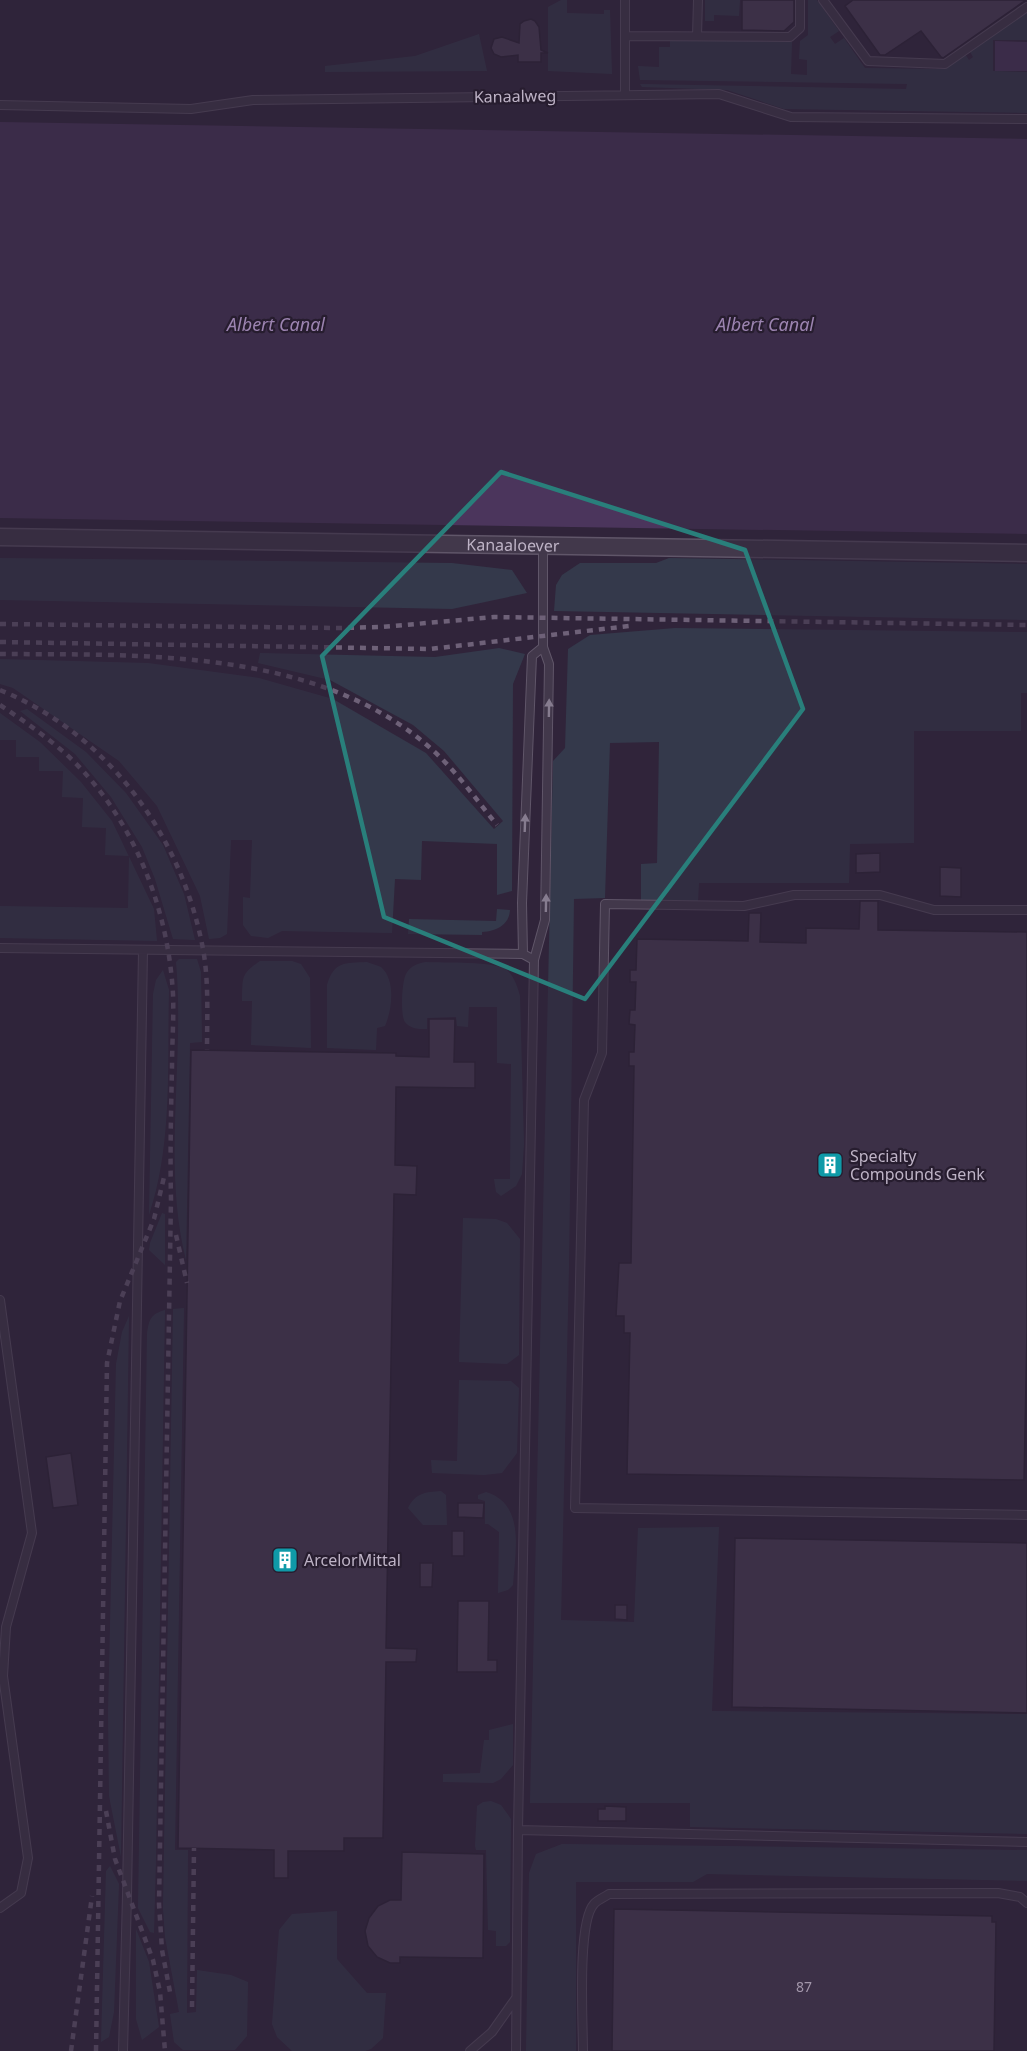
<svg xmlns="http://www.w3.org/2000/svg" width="1027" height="2051" font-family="'Noto Sans',sans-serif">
	<rect width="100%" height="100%" fill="#30243a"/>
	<!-- green -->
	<path fill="#34394b" d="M561 0H567V13L604 14V10H610L612 74 548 71V7Z
		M705 0H740L739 16 714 15V21H705Z
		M808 0H817L839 31 830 37 835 44 844 38 865 68 944 69 965 54 969 60 973 57 969 50 1027 11V40H993V71L1027 72V113L784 109 727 90 642 87 640 84 906 89 907 84 640 80 638 66 659 67V47H670V39L792 42 791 74 807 75V60L799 59 800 41 808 35Z
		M479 34 487 71 325 72V66L415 56Z
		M0 558 452 563 512 570 527 593 452 609 0 600Z
		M669 558 1027 564V620L554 611 556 585 562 575 580 563H656Z
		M675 628 1027 632V693H1021V731H914V843L850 844 849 883H699L698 901 641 900V864L657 863 659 742 610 743 605 898 574 899 569 1266 561 1620 634 1622 638 1528 719 1527 712 1711 1027 1714V1834L690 1827V1803H530L553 761 565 748 568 649 590 635Z
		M499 648 525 654 513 684 512 891 497 895V844L422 841 421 880 395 879 392 933 282 931 268 938 251 936 243 925V897L250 898 252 840H231L227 934 220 938 209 939 200 896 157 806 119 761 13 688 0 684V659L148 663 259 678 333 699 426 753 494 829 503 821 444 751 413 725 330 680 258 663 260 653 435 657Z
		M27 709 86 752 126 793 163 845 184 894 195 940 173 939 155 879 142 847 111 797 75 754 20 711Z
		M0 713 40 742 81 782 112 821 154 909 157 941 0 938V906L128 908 129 856 105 855 106 828 82 827 83 798 62 797 63 771H39V757H16V740H0Z
		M497 909 510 910C509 925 497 931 482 932V935L408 934 409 919 496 921Z
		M179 959H197L201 972 202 1042 190 1043 186 1260C162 1165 185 1060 176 962Z
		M260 961H292L301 964 310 978 311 1048 251 1045 252 1001H242C243 977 240 975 260 961Z
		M367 962C371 964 377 965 381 967 396 980 392 1010 385 1026L377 1028 376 1050 327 1048V985C334 961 345 963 367 962Z
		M426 962C443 963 495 961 507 970 514 976 518 988 520 996L524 1144 522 1174 516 1186 501 1196 496 1192 494 1179H510L511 1064 497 1063V1007H469L468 1027 457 1026 456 1017 427 1018V1029C419 1029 410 1029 405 1022 400 1015 402 981 406 974 410 966 418 963 426 962Z
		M163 970 169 990C167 1064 173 1143 149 1215L153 994 156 980Z
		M162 1213 165 1214V1265L149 1250 150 1243Z
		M463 1218 496 1219 507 1223 520 1239 519 1355 507 1364 459 1362Z
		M184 1308 175 1850H188L187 2013 196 2012 197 1970 231 1975 248 1982 247 2036 235 2050H183L174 2042 170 2014 179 2012 165 1937 163 1908 173 1309Z
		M165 1310 156 1858 154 1933 150 1932 138 1908 147 1334C149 1319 151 1314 165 1310Z
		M129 1316 121 1857 109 1796 108 1713 116 1364 122 1332Z
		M459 1380 511 1381 519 1388 517 1453 502 1473 484 1475 432 1473 431 1460 457 1461Z
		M441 1491 446 1495 447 1525H423L408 1508C415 1493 426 1492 441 1491Z
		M486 1492C526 1504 515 1552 513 1585L508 1590 498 1593 499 1532 488 1524H485V1501L478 1499V1495Z
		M513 1724V1765L501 1779 493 1783 443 1782V1774L480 1773 484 1740H489V1730Z
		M491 1801 501 1805 511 1819 510 1942 506 1946H496V1931L488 1930 486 1850H476L475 1846 477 1806 483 1802Z
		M562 1844 1027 1850V1881L707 1874 693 1882H576V2051H526L529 1873 536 1854Z
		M110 1866 119 1884 114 2012 109 2037 101 2042 106 1871Z
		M337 1911V1959L367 1993H386L383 2038 371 2049 365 2051H292L277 2037 272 2024 279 1930 292 1914Z
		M136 1929 149 1962 159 2027 142 2040 136 2019Z"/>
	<!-- water -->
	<path fill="#4b355c" d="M995 41 1027 42V71H995Z
		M0 122 1027 139V534L0 518Z"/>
	<!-- building -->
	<path fill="#4c3e58" stroke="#291f32" stroke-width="1.5" d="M742 0H794V22L784 31 742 30Z
		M853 0H1026L943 58 941 57 921 31 885 55H880L845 6Z
		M531 19 535 21 539 27 541 50 548 53H541V62H518V55L501 57 494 54 491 48 494 39 502 37 519 43 520 24 524 21Z
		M880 853V872L856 873V854Z
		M940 867 961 868V897L940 896Z
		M860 901H878V930L1027 932V1331L1024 1480 627 1474 630 1333H624V1316H616L619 1263H631L634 1066H629V1052H634L635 1025 629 1024 630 1010H635L636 982H630V970H636L637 939 748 941 749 913H761L760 942 806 943V928L859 929Z
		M429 1019H455L454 1062H475V1088L396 1087 395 1165 417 1166 416 1195 394 1194 386 1648 417 1649 416 1662H386L383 1838H344V1851H288V1878H274V1850L178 1848 191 1050 396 1053V1056L429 1057Z
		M71 1453 78 1505 53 1508 46 1457Z
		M458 1503H484L483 1518 458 1517Z
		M452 1531H464V1556H452Z
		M735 1538 1027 1543V1713L732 1707Z
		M420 1563H433L432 1587H420Z
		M458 1601H489L488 1660H497V1672H457Z
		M615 1605H627V1620L615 1619Z
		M605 1806 626 1807V1821H598V1809H605Z
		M402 1852 484 1854 483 1958 400 1957V1963H390L377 1957 368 1946 365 1931 369 1918 378 1906 390 1900H401Z
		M614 1909 992 1916V1922H996L994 2051H612Z"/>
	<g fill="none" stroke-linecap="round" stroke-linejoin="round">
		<defs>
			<path id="lane" d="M625 0V94
				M823 0 868 61 945 64 1027 7
				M626 36 790 37 800 28V0
				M697 36 698 0
				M0 105 191 109 253 100 719 94 791 117 1027 119
				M1027 910H934L880 895H794L744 906 605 904 602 1053 584 1100 575 1508 1027 1515
				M0 948 523 954
				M534 960 545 920 549 664 543 647V545
				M0 1300 32 1533 6 1627 3 1676 28 1858 21 1893 0 1908
				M518 1830 1027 1842
				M123 2051 127 1895 143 951
				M470 2051 492 2032 516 1998
				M516 2051 518 1830 534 960 523 954 522 903 532 656 543 647
				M583 2051C583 2023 577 1922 594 1904 597 1900 605 1897 609 1894L998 1893 1020 1897 1027 1903"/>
			<g id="street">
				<path id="s1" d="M0 537 1027 553"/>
			</g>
		</defs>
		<!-- lane casing -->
		<use href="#lane" stroke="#605669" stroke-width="10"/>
		<!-- street casing -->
		<use href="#street" stroke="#605669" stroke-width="19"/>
		<!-- lane -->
		<use href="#lane" stroke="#42384b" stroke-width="8"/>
		<!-- street -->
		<use href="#street" stroke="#42384b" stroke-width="16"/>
		<!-- rail -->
		<path stroke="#6e6178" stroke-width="4.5" stroke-dasharray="6 6" stroke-linecap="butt" d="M0 624 338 628 382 627 494 617 1027 625
			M0 642 430 649 629 626
			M0 654C141 655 314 648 428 746 454 768 475 798 497 825
			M0 690C108 734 182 836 203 949 209 982 207 1017 207 1050
			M0 705C23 720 45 736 66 754 132 815 168 905 173 994 174 1018 172 1043 172 1067 171 1111 170 1155 171 1199L159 1904 162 1950 170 1992
			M176 1235 187 1283
			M106 1811 115 1859 153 1960 160 1992 165 2051
			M192 2007 194 1848
			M71 2051 92 1896
			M96 2051 107 1363 120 1301 154 1219 165 1173"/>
	</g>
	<!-- one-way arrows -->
	<defs><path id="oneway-solid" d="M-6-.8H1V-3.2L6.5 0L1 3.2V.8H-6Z" transform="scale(1.5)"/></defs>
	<g fill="#867c8f">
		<use href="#oneway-solid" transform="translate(549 708) rotate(-89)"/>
		<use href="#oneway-solid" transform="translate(525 823) rotate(-88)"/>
		<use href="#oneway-solid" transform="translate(546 903) rotate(-89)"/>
	</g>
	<!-- marked area -->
	<path d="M0 0H1027V2051H0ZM501 472 745 550 803 709 585 999 384 917 322 656Z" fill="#30243a" fill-opacity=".55" fill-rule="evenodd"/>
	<path fill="none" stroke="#297f7b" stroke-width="4.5" stroke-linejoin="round" d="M501 472 745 550 803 709 585 999 384 917 322 656Z"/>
	<!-- icons -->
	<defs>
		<symbol id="building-square" viewBox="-11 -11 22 22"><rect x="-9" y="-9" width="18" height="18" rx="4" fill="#0f9aa8" stroke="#271d2f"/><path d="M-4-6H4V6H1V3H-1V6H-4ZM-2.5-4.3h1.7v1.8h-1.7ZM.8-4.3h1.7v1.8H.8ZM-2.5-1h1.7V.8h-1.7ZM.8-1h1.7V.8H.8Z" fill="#fff"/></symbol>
	</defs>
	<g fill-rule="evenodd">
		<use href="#building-square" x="815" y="1150" width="30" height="30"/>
		<use href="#building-square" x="270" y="1545" width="30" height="30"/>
	</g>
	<g text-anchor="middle" stroke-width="4.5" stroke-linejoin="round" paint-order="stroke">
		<!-- number labels -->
		<g font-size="14" fill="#a296aa">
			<text x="804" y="1992">87</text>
		</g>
		<!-- street labels -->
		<g font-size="16" fill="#beb3c6" stroke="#271d2f">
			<text transform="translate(515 96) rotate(-1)" y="6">Kanaalweg</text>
			<text dy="6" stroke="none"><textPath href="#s1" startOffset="513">Kanaaloever</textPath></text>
		</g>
		<!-- poi labels -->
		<g font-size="16" fill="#beb3c6" stroke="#271d2f" text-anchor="start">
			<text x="850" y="1162">Specialty<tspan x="850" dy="18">Compounds Genk</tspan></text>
			<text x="304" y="1566">ArcelorMittal</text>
		</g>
		<!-- water labels -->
		<g font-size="18" font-style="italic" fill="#9c84b1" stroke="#271d2f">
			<text x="276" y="331">Albert Canal</text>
			<text x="765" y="331">Albert Canal</text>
		</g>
	</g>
</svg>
